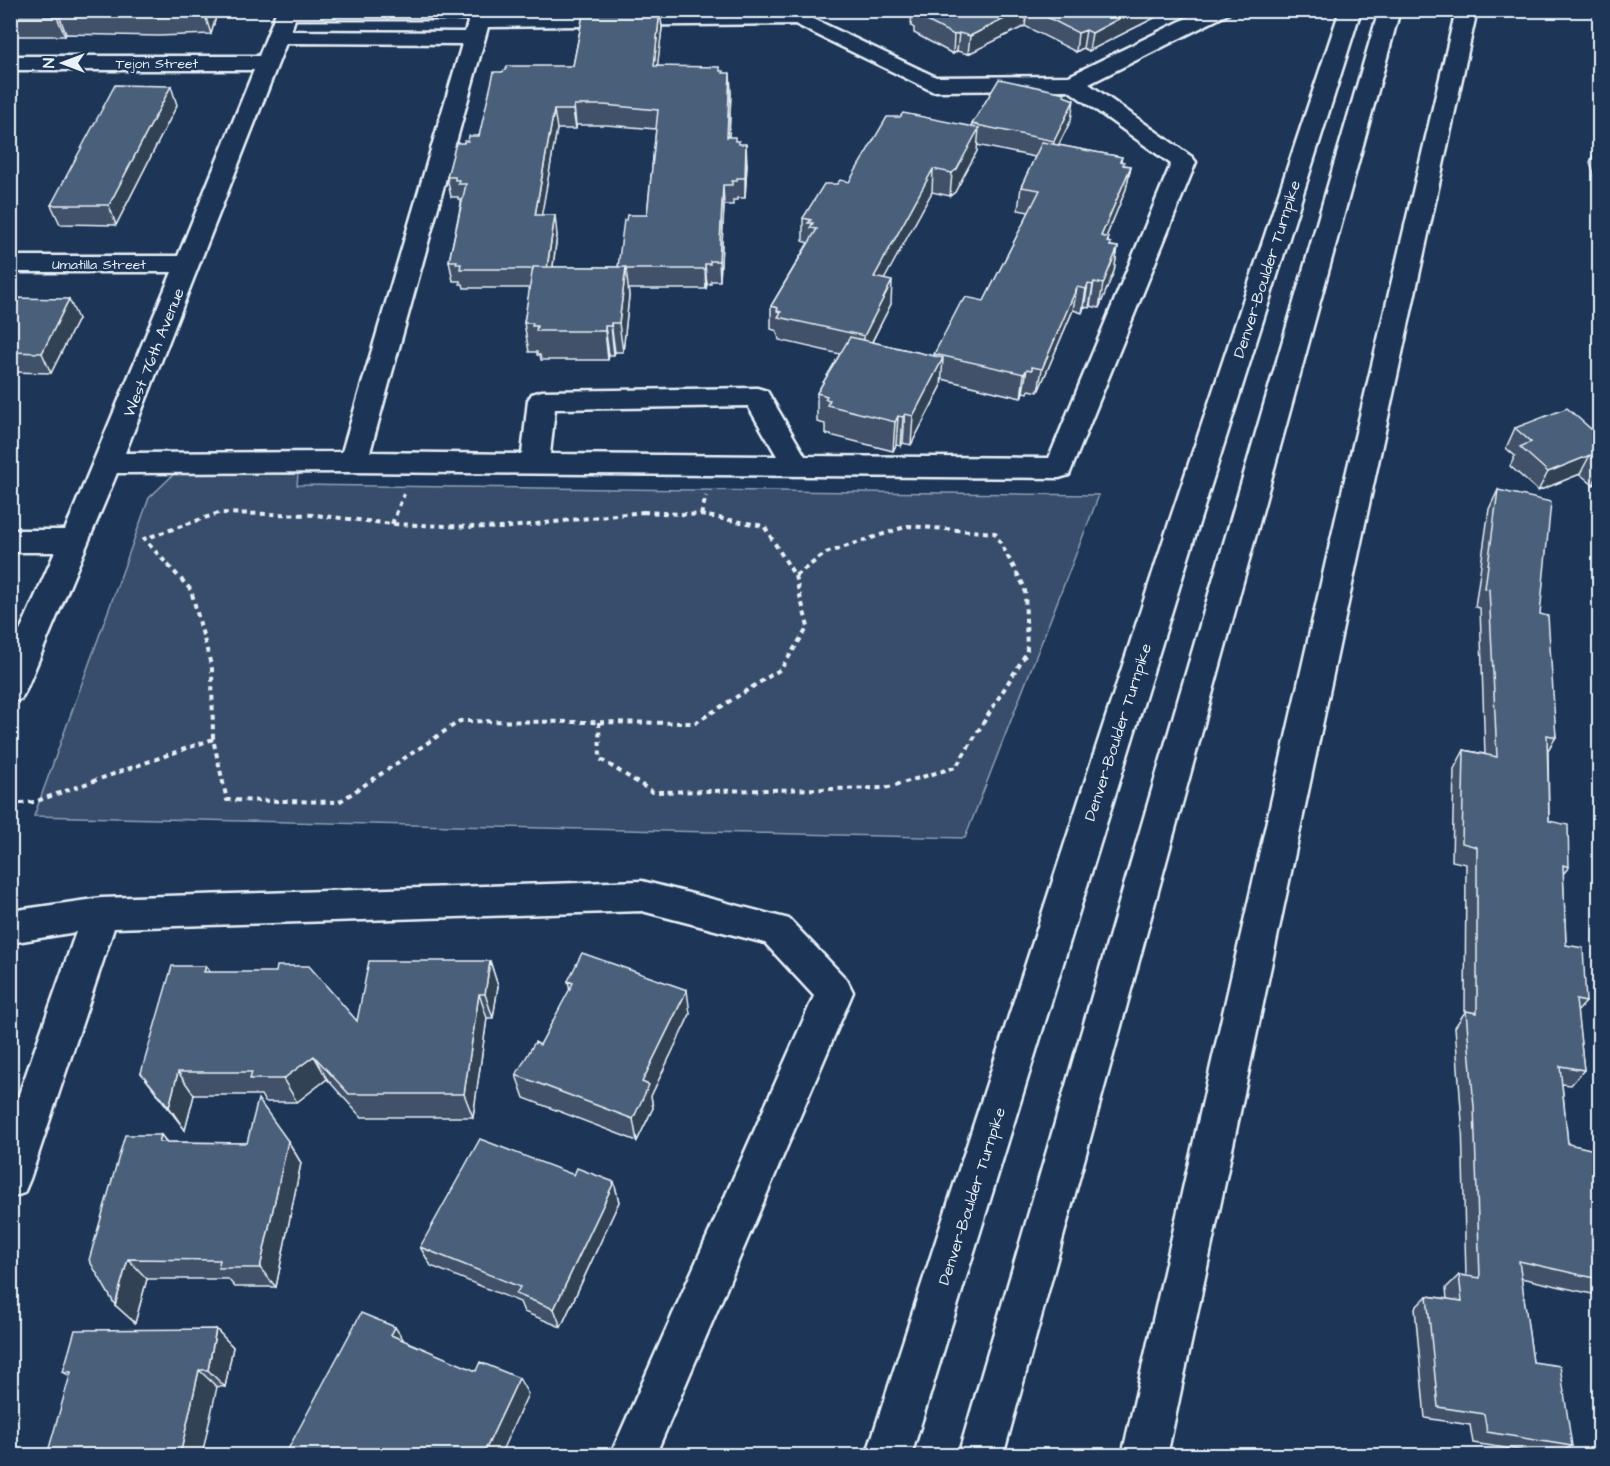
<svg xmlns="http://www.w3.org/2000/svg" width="1610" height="1466" font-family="'Architects Daughter',sans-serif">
	<rect width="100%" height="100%" fill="#1d3557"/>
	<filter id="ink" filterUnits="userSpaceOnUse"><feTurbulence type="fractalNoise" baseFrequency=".0167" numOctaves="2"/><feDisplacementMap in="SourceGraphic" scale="12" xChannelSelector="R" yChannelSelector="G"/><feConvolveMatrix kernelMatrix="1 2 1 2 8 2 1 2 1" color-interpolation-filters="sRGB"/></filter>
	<g filter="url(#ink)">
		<!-- green -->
		<path fill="#374d6c" stroke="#909fb2" stroke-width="1.5" d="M175 473 298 474 297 485 1099 495 965 838 34 816 149 498Z"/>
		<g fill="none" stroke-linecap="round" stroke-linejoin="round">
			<defs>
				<path id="minor" d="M277 10H481L485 15 799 12 936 77 1069 76 1203 10H1231L1228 14 1089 84 1192 157 1196 162 1069 475 1059 478 353 472 117 473 26 690 21 699 10 702V653L55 552H10V530H65L172 272H10V256H178L254 70H10V56H259ZM295 19H466L468 22 465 32 291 31ZM795 24 932 91 1068 90 1171 164 1049 458 805 456 767 391 757 388 542 391 532 394 528 400 522 454 370 452 488 27ZM286 43 462 44 342 452 125 453ZM748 406 777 456 550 454 555 409Z
					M642 881 789 919 847 980 853 992 655 1456H610L814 996 765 943 642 911 114 928 30 1179 24 1193 10 1198V1120L76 932 10 943V911L101 898Z"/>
				<path id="highway" d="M1340 10H1361L1200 520 911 1456H866L1170 520Z
					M1379 10H1400L1003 1456H958Z
					M1456 10H1477L1370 500 1167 1456H1122L1340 500Z"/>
			</defs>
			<!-- minor casing -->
			<use href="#minor" stroke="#e8f1f8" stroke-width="5"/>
			<!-- highway casing -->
			<use href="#highway" stroke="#e8f1f8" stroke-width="5"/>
			<!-- path -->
			<path stroke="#e8f1f8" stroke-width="4" stroke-dasharray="5 4.5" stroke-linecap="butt" d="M643 512 701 515 764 526 795 576 808 627 781 669 695 723 460 721 339 802 227 800 213 739 212 669 191 590 144 539 219 513 315 515 392 524 501 528Z
				M701 515 706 496
				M392 524 404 494
				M599 722 600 759 653 792 885 788 956 767 1027 652 1025 588 995 533 908 526 826 553 795 576
				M10 804 34 802 213 739"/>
			<!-- minor -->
			<use href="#minor" fill="#1d3557" fill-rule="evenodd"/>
			<!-- highway -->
			<use href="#highway" fill="#1d3557" fill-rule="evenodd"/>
		</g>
		<!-- wall -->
		<path fill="#3f5169" stroke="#e8f1f8" stroke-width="1.5" fill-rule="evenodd" d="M10 10H218L211 34 158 36 66 34 65 36H10Z
			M584 10H664L660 11 662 28 657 66 720 71 723 73 731 92 729 137 739 144 747 164 745 198H737V200H733V205H724L720 281H711V284H707L706 289H628L629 296 623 352H615L614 355H609L608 360H541L540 355H537V352H529L524 323 530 288H464L463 284H460V281H453L449 261 461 204V199H458V197H451L447 177 464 143 479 136 502 72 573 66ZM576 125H606L656 129 647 215 618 267H553L557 235 541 215 557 129H576Z
			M912 10H1184L1175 15 1167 16 1162 14 1089 51 1083 48 1076 52 1025 26 968 54 957 51 953 54 914 33V28L911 26Z
			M1065 97 1071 120 1058 145 1122 157 1121 161 1124 165 1131 166 1126 189 1106 237 1111 246 1118 247 1114 271 1099 308 1090 306 1089 308 1084 307 1082 313 1073 310 1038 392 1029 390 1028 393 1023 392 1021 398 942 379 941 387 911 445 903 443 901 446 896 445 893 451 826 434V428H825V424L817 422V393L840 354 779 340 778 335 777 334V331L771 329V306L808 243 803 241V218L837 184 849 182 972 127V124ZM977 145 1035 157 1021 187 1018 210 1029 212 984 301 963 302 934 356 872 342 891 304 884 279 932 192 950 196 955 192 977 151Z
			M177 105 116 225 60 224 51 205Z
			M1599 142V189L1590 162Z
			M10 298 78 319 51 373 10 372Z
			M1599 425V482L1593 485 1580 474 1538 491 1510 466 1515 456 1506 448 1515 428 1591 429Z
			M1498 490 1540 614 1556 737 1548 750 1549 821 1569 867 1563 874 1566 945 1586 1002 1577 1012 1584 1070 1571 1085 1562 1084 1568 1144 1599 1151V1288L1592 1294 1521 1278 1533 1362 1572 1446 1557 1455H1551L1473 1443 1470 1425 1425 1418 1415 1308 1427 1296 1447 1299 1446 1288 1459 1275 1466 1276 1462 1122 1455 1027 1465 1012 1466 864 1452 861 1454 769 1464 750 1485 754 1480 608 1475 607 1489 509Z
			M490 961 498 986 493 1018H487L473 1117H361L327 1079 297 1102H265L261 1095H194L185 1130 141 1073 206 966 210 972 357 1021Z
			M568 981 690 1014 651 1096 653 1108 637 1141 524 1098 516 1075 540 1045 570 990Z
			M161 1135 167 1142 247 1143 288 1141 301 1163 276 1287H235L228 1279H147L135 1323 115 1305Z
			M574 1175 614 1182 619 1202 561 1327 524 1312 520 1302 431 1266 420 1247Z
			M216 1329 233 1347 225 1387 70 1376 63 1372Z"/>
		<!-- shaded-wall -->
		<path fill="#334255" stroke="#e8f1f8" stroke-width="1.5" d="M206 10H218L211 34 205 15Z
			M660 10 662 28 655 86 654 66Z
			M1022 10H1027L1025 26 968 54 970 36Z
			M1135 10H1163L1162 14 1089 51 1092 33Z
			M1168 10H1184L1175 15 1167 16Z
			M59 15 66 34 65 36 57 17Z
			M1086 30 1083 48 1076 52 1078 33Z
			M959 33 957 51 953 54 954 35Z
			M730 73 731 92 728 157 727 137Z
			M171 86 177 105 116 225 109 205Z
			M1074 100 1071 120 1051 160 1054 141Z
			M574 105 576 125V129L573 110Z
			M554 110 557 129 538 235 535 215Z
			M979 128 977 151 955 192 950 196 952 173Z
			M746 144 747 164 745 198V178Z
			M1131 166 1126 189 1097 259 1101 236Z
			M933 169 932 192 873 300 874 277Z
			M723 185 724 205 720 281 719 261Z
			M555 215 557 235 550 288 547 269Z
			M1118 247 1114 271 1099 308 1103 284Z
			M705 264 707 284 706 289 705 269Z
			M626 267 629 296 623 352 619 323Z
			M892 281 891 304 863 359 864 336Z
			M1094 282 1090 306 1089 308 1093 285Z
			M1088 284 1084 307 1082 313 1086 289Z
			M1077 287 1073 310 1038 392 1042 369Z
			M69 299 78 319 51 373 42 353Z
			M611 323 615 352 614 355 611 326Z
			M605 326 609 355 608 360 605 331Z
			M943 358 941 387 911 445 913 416Z
			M1027 369 1023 392 1021 398 1024 374Z
			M905 414 903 443 901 446 903 417Z
			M898 416 896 445 893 451 895 422Z
			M10 428 16 439 10 451Z
			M1590 455 1580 474 1538 491 1548 472Z
			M1599 472V482L1593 485Z
			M490 961 498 986 493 1018 485 994Z
			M206 966 221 990 204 972Z
			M687 990 690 1014 651 1096 653 1108 637 1141 633 1119 642 1082Z
			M479 994 487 1018 473 1117 464 1094Z
			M314 1056 327 1079 297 1102 283 1079Z
			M178 1072 194 1095 185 1130 169 1107Z
			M161 1135 178 1157 159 1142Z
			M288 1141 301 1163 276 1287 260 1268Z
			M614 1182 619 1202 561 1327 554 1309Z
			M128 1259 147 1279 135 1323 115 1305Z
			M395 1327 407 1345 391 1335Z
			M216 1329 233 1347 225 1387 208 1370Z
			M199 1370 217 1387 202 1455H180Z
			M519 1378 528 1394 500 1455H483Z"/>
		<!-- building -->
		<path fill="#495e7a" stroke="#e8f1f8" stroke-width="1.5" d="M10 10H206L205 15 151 17 59 15 57 17H10Z
			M584 10H660L654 66 720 67V71H723V73H730L727 137H735V141H739V144H746L745 178H737V181H732V185H723L719 261H710V264H705V269H626V267H618L624 220H626L627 215H647L658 110 604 105H574L573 110H554L535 215H555L547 267H533V269H460L461 264H456L457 261H449L466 184H458L459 180H455V177H447L456 143H464V141H468L469 136H479L494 72H502L506 70 507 66H573Z
			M917 10H1022L970 36 959 33 954 35 915 15 920 12Z
			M1033 10H1135L1092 33 1086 30 1078 33Z
			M999 79 1065 93 1064 96 1074 100 1054 141 972 124Z
			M115 85 171 86 109 205H51Z
			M903 113 979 128 957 169 952 173 933 169 874 277 892 281 864 336 778 317 781 312 777 311 778 308 771 306 817 229 810 228 813 223H808L811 220 803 218 824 184H837L840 180 849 182 887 117H900Z
			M1042 142 1122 157 1120 161 1124 162 1123 165 1131 166 1101 236 1109 238 1107 242 1111 243 1110 246 1118 247 1103 284 1094 282 1093 285 1088 284 1086 289 1077 287 1042 369 1032 367V370L1027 369 1024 374 934 354 961 302H963L966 297 984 301 1040 190 1021 187Z
			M533 267H626L619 323H611V326H605V331H536L537 326H532L533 323H524Z
			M10 298 69 299 42 353 10 352Z
			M850 337 943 358 913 416 905 414 903 417 898 416 895 422 827 405 830 400 825 399 827 396 817 393Z
			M1567 408 1591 429 1599 425V462L1590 455 1548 472 1520 447 1531 442 1515 428Z
			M1498 490 1551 502 1540 614 1548 616 1556 737 1547 735 1549 821 1568 825 1569 867 1563 865 1566 945 1583 948 1586 1002 1576 1000 1584 1070 1560 1066 1568 1144 1599 1151V1279L1519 1261 1533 1362 1560 1366 1572 1446 1487 1432 1484 1414 1438 1407 1427 1296 1462 1301 1459 1275 1480 1278 1474 1107 1466 1011 1477 1013V847L1462 843 1464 750 1497 757 1489 589 1485 588Z
			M582 953 687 990 642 1082 649 1085 633 1119 516 1075 535 1042 540 1045 573 983 568 981Z
			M369 961H490L485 994H479L464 1094H349L314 1056 283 1079H250L252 1072H178L169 1107 141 1073 172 966H206L204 972H276L277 966H309L357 1021Z
			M258 1099 288 1141 260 1268H218L220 1260 128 1259 115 1305 89 1260 125 1135H161L159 1142 247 1143Z
			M480 1139 574 1175 577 1168 614 1182 554 1309 516 1294 520 1287 420 1247Z
			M361 1313 395 1327 391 1335 476 1371 480 1362 519 1378 483 1455H285Z
			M216 1329 208 1370H199L180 1455H47L71 1372H63L75 1330Z"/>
	</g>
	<g text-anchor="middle" stroke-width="4.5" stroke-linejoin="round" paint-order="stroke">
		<!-- far-street labels -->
		<g font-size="14" fill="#e8f1f8" stroke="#1d3557">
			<text x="157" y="68">Tejon Street</text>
			<text x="99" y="269">Umatilla Street</text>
		</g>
		<!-- street labels -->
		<g font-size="16" fill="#e8f1f8" stroke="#1d3557">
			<text transform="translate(1266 269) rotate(-72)" y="6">Denver–Boulder Turnpike</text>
			<text transform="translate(153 352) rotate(-68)" y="6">West 76th Avenue</text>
			<text transform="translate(1117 732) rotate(-72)" y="6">Denver–Boulder Turnpike</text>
			<text transform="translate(971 1196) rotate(-72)" y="6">Denver–Boulder Turnpike</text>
		</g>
	</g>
	<!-- margin -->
	<rect width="1610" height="1466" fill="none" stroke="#1d3557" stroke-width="36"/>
	<rect x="18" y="18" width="1574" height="1430" fill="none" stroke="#e8f1f8" stroke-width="2" filter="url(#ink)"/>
	<!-- north arrow -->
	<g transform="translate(63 63) rotate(270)" stroke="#1d3557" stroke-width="4.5" paint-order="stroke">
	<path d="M0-4.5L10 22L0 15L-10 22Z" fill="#e8f1f8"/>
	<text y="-9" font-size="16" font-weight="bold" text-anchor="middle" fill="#e8f1f8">N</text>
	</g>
</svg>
